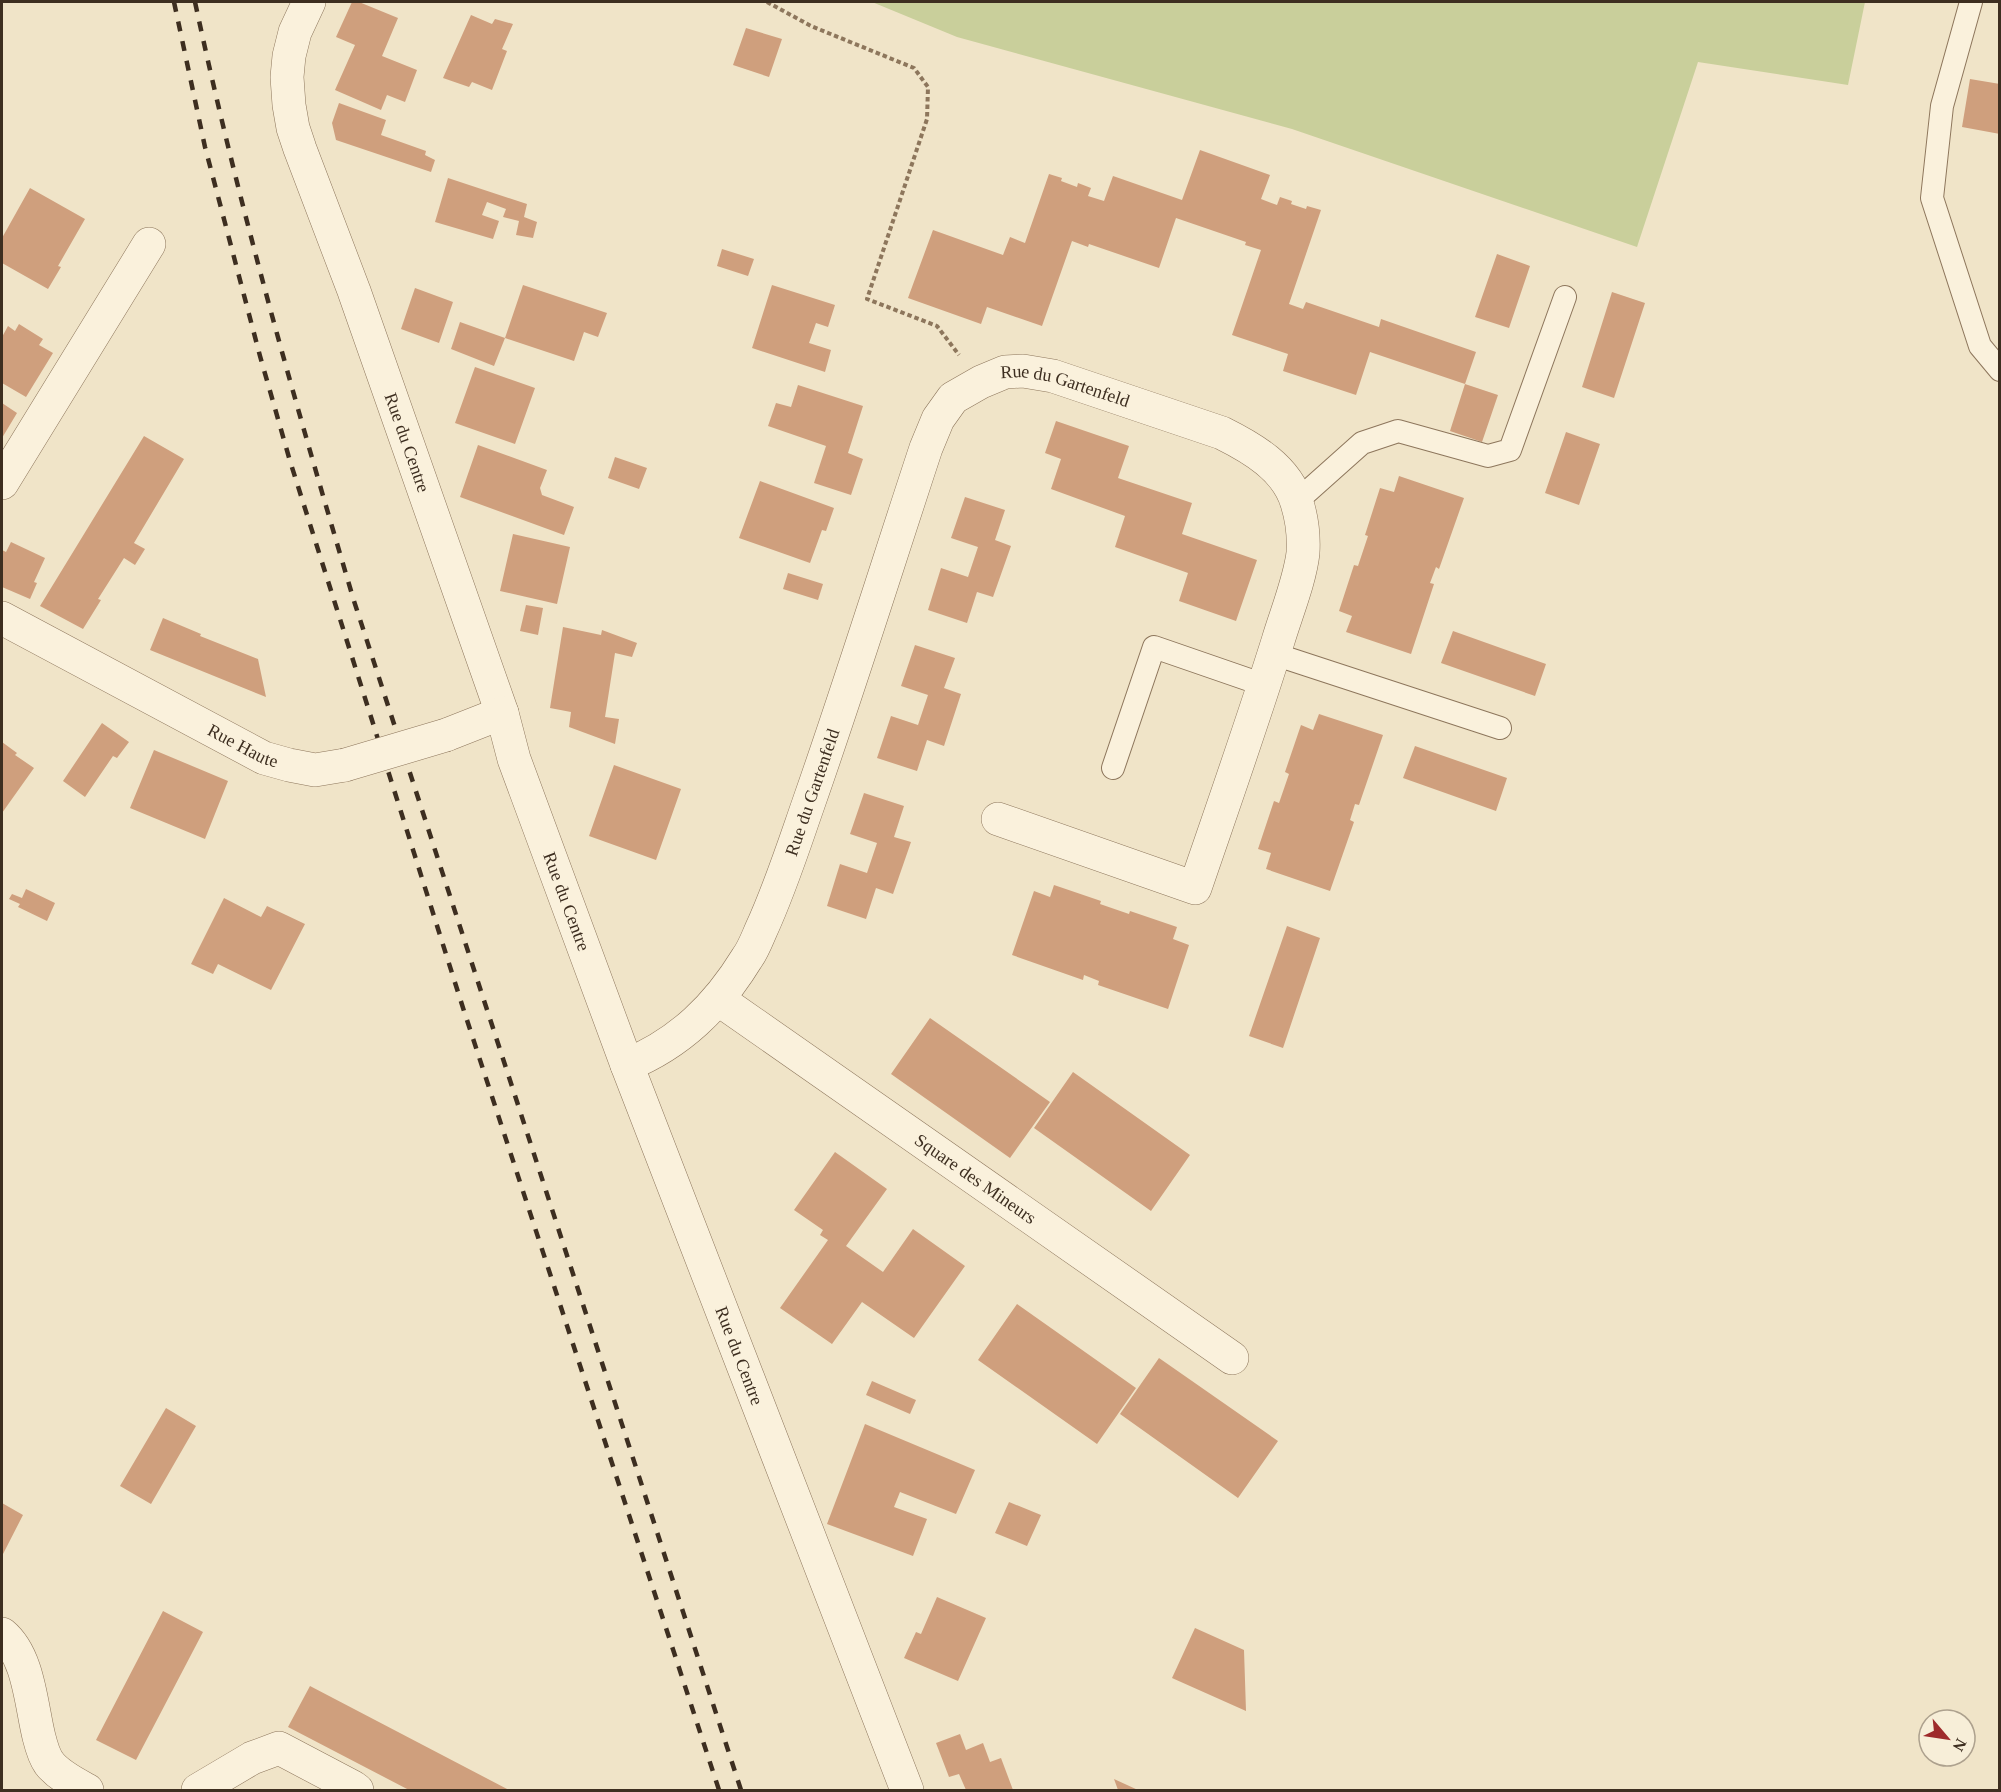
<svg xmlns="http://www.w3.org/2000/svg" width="2001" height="1792" font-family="'Times New Roman',serif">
	<rect width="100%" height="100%" fill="#f0e4c8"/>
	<!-- park -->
	<path fill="#c9cf9b" d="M872 2H1865L1848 85 1698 62 1637 247 1292 129 957 37Z"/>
	<!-- building -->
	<path fill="#cf9f7d" d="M352 2H359L398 18 382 56 417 70 405 102 387 95 381 110 335 90 355 45 336 37Z
		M471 15 492 24 495 19 513 24 502 49 507 51 492 90 472 82 469 87 443 78Z
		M746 28 782 39 769 77 733 65Z
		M1970 79 2000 84V134L1962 127Z
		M339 103 386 120 381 135 426 151 425 155 435 160 431 172 336 140 332 123Z
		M1200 150 1270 175 1261 199 1277 205 1280 197 1292 201 1291 204 1306 209 1307 206 1321 210 1289 304 1303 309 1306 302 1379 327 1381 319 1476 352 1465 384 1498 395 1482 442 1450 431 1465 384 1370 352 1356 395 1283 371 1288 354 1232 335 1261 250 1245 245 1246 242 1176 218 1159 268 1089 244 1088 247 1072 241 1042 326 987 307 981 324 908 298 933 230 1003 255 1010 237 1025 243 1049 174 1062 178 1061 181 1077 187 1078 183 1091 188 1088 196 1104 201 1113 176 1182 200Z
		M448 178 527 204 524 217 537 222 533 238 516 235 519 221 503 217 506 209 487 202 482 215 499 221 493 239 435 222Z
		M30 188 85 219 58 266 61 267 48 289 2 263V238Z
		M722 249 754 259 748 276 717 266Z
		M1497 254 1530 266 1509 328 1475 317Z
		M523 285 607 313 598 337 584 332 574 361 505 338Z
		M772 285 835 305 828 327 816 323 809 343 831 350 825 372 752 348Z
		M415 288 453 302 439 343 401 329Z
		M1612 292 1645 303 1614 398 1582 387Z
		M460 322 505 338 494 366 451 349Z
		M19 324 43 339 39 345 53 353 26 397 2 383V337L8 326 15 331Z
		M475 367 535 388 515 444 455 423Z
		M798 385 863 406 848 453 863 459 851 495 814 483 826 446 768 426 776 403 791 407Z
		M2 403 17 413 2 438Z
		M1056 421 1129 446 1118 478 1192 503 1182 534 1257 560 1236 621 1179 601 1188 573 1115 547 1125 516 1051 489 1061 459 1045 453Z
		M1566 432 1600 444 1579 505 1545 493Z
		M144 436 184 459 134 543 145 549 135 565 124 558 98 599 101 600 83 629 40 606Z
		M478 445 547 470 540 488 542 495 574 507 564 535 460 497Z
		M615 457 647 468 639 489 608 478Z
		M1399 476 1464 498 1439 569 1436 567 1430 583 1434 584 1411 654 1346 632 1352 616 1339 611 1354 565 1358 566 1368 536 1365 535 1380 488 1394 492Z
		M760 481 834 508 826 531 822 530 810 563 739 538Z
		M965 497 1005 510 995 540 1011 546 993 597 977 592 967 623 928 610 941 568 968 577 978 547 951 538Z
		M513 534 570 547 557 604 500 591Z
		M11 542 45 558 34 582 37 583 30 599 2 587V550L6 552Z
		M788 573 823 584 818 600 783 589Z
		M526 605 543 608 538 635 520 631Z
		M163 618 201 634 200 636 258 659 266 697 150 650Z
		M563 627 601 635 602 630 637 643 632 657 615 653 605 717 619 719 615 744 569 727 571 712 550 708Z
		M1453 631 1546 664 1535 696 1441 663Z
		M915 645 955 658 944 688 961 694 944 746 927 740 917 771 877 758 891 716 918 725 928 695 901 686Z
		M1319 714 1383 735 1359 805 1355 804 1350 820 1354 822 1330 891 1266 869 1271 853 1258 849 1274 801 1279 803 1289 774 1285 772 1301 725 1313 730Z
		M102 723 129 742 117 758 113 756 85 797 63 781Z
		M2 742 17 753 15 755 34 768 2 813Z
		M1415 746 1507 778 1496 811 1403 778Z
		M154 750 228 781 205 839 130 808Z
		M614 765 681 789 656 860 589 836Z
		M864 793 904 806 894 837 911 842 893 894 876 888 866 919 827 906 840 864 867 873 877 843 850 834Z
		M1054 885 1101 901 1100 904 1129 914 1130 911 1177 927 1173 939 1189 945 1168 1009 1098 985 1099 981 1084 975 1083 980 1012 955 1034 891 1050 897Z
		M26 889 55 903 47 921 18 907 20 904 9 899 12 894 22 898Z
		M224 898 261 917 267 906 305 924 271 990 218 964 213 974 191 964Z
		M1287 926 1320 938 1283 1048 1249 1036Z
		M930 1018 1050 1102 1010 1158 891 1074Z
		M1073 1072 1190 1155 1151 1211 1034 1128Z
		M835 1152 887 1189 846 1246 883 1272 913 1229 965 1266 914 1338 862 1302 832 1344 780 1308 828 1240 820 1235 823 1230 794 1210Z
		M1017 1304 1136 1388 1097 1444 978 1360Z
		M1159 1358 1278 1441 1238 1498 1120 1414Z
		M872 1381 916 1400 910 1414 866 1395Z
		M166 1408 196 1426 151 1504 120 1486Z
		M865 1424 975 1470 956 1514 900 1492 894 1507 927 1519 913 1556 827 1524Z
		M1009 1502 1041 1515 1027 1546 995 1533Z
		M2 1503 23 1515 2 1556Z
		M937 1597 986 1618 958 1681 904 1658 916 1632 921 1634Z
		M163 1611 203 1632 136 1760 96 1740Z
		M1195 1628 1244 1650 1246 1711 1172 1678Z
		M310 1686 509 1790H409L288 1727Z
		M960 1734 966 1750 983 1743 990 1762 1001 1758 1013 1790H966L959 1774 949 1777 936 1743Z
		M1114 1779 1138 1790H1118Z"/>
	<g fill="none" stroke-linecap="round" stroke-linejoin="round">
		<defs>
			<path id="service" d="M1971 2 1942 106 1932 198 1980 346 2000 370
				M1297 501 1362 443 1398 431 1488 456 1510 450 1565 297
				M1274 654 1500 728
				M1113 768 1154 647 1264 685"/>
			<g id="minor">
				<path id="s1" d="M309 2 295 32 289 56 287 77 289 105 293 128 300 149 354 291 502 713 514 759 627 1065 907 1790"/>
				<path d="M2 483 149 244"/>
				<path id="s2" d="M2 618 264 758 289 765 315 770 345 765"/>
				<path d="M446 735 502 713"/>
				<path id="s3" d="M718 999 1232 1358"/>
				<path id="s4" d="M627 1065C680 1043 717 1007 747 958 753 950 757 939 761 930 780 889 794 845 809 802 850 685 887 566 926 448L938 419 953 398 981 382 1005 372 1023 371 1053 376 1222 433C1252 448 1287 468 1297 503 1302 519 1304 536 1303 553 1300 580 1286 614 1278 641 1252 724 1223 806 1195 888L998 819"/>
				<path d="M2 1634C29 1656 31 1705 39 1737 41 1745 44 1756 49 1763 58 1775 74 1783 87 1790"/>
				<path d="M198 1790 252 1758 279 1748 353 1787 357 1790"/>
			</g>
		</defs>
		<!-- service casing -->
		<use href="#service" stroke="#8d765c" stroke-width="24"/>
		<!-- minor casing -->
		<use href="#minor" stroke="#8d765c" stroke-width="34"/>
		<!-- path -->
		<path stroke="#8d765c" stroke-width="4" stroke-dasharray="4.5 3" stroke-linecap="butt" d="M767 2 811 26 914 68 928 87 927 119 867 299 937 326 959 355"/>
		<!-- service -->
		<use href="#service" stroke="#faf1dc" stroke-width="22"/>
		<!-- minor -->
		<use href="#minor" stroke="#faf1dc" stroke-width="33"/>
		<!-- rail -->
		<path stroke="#3d2e20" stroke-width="4.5" stroke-dasharray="10 10" stroke-linecap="butt" d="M174 2 205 147 260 356 290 461 464 1011 719 1790
			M195 2C238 204 295 402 354 601L741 1790"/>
		<defs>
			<path id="minor-bridge" d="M345 765 446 735"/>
		</defs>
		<!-- minor-bridge casing -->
		<use href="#minor-bridge" stroke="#8d765c" stroke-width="34" stroke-linecap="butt"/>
		<!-- minor-bridge -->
		<use href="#minor-bridge" stroke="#faf1dc" stroke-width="33"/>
	</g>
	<g text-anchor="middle" stroke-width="6" stroke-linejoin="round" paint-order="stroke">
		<!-- street labels -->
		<g font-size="18" fill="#3d2e20" stroke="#f7eed8">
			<text dy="6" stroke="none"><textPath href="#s4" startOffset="882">Rue du Gartenfeld</textPath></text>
			<text dy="6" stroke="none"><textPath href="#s1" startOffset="465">Rue du Centre</textPath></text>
			<text dy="6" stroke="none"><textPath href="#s2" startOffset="273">Rue Haute</textPath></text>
			<text dy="6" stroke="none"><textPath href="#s4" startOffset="342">Rue du Gartenfeld</textPath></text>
			<text dy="6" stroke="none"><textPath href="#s1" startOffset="951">Rue du Centre</textPath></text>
			<text dy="6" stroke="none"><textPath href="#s3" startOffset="314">Square des Mineurs</textPath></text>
			<text dy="6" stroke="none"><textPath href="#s1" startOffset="1437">Rue du Centre</textPath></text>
		</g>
	</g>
	<!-- border -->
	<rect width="2001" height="1792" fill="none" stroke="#3d2e20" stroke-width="6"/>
	<!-- north arrow -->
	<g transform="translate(1947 1738) rotate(119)"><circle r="28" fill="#f7eed8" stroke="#ada18e" stroke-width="1.5"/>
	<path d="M0-4.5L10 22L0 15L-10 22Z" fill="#9e2a2b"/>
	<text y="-9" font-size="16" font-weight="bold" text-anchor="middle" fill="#3d2e20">N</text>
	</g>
</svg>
